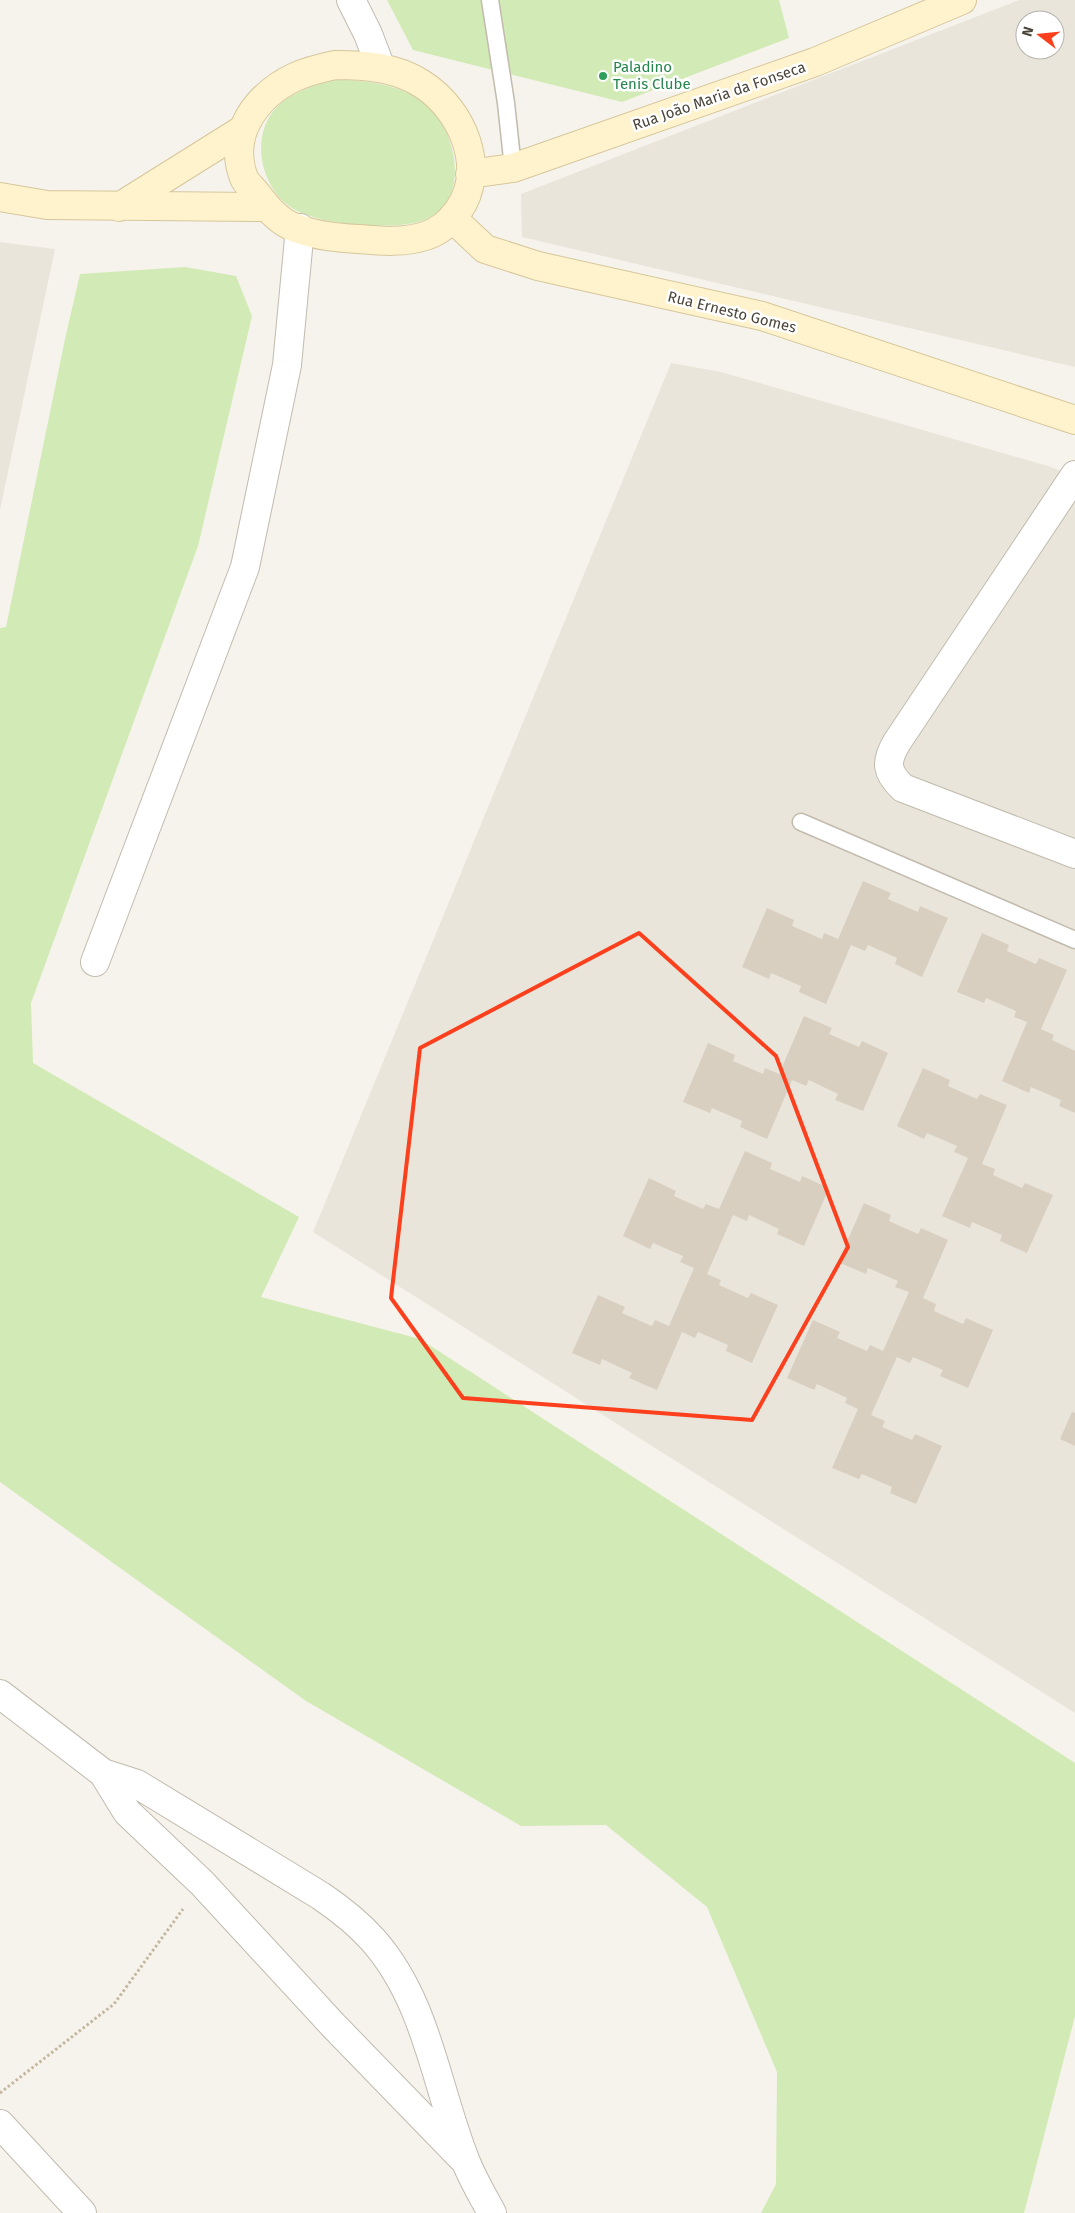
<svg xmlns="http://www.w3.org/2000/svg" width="1075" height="2213" font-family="'Fira Sans',sans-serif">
	<rect width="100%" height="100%" fill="#f6f3ec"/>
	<!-- residential -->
	<path fill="#eae5da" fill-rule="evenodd" d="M1019 0H1075V367L522 237 521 194ZM1025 20H1055V50H1025Z
		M0 242 55 249 0 510Z
		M671 363 721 372 1048 466 1075 476V1713L313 1232Z"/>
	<!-- green -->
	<path fill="#d2eab5" d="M387 0H779L789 38 622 102 413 50Z
		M336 80C367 80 406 85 429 107 461 139 471 212 414 223 384 229 314 225 289 206 259 184 250 133 278 106 294 91 315 85 336 80Z
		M185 267 236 276 252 316 198 546 31 1003 33 1063 299 1217 261 1297 420 1339 1075 1763V2016L1024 2213H761L776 2184 777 2072 707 1907 606 1825 521 1826 306 1701 0 1482V628L6 627 65 339 80 274Z"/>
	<!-- building -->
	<path fill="#d8cfc1" d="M863 881 891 893 888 899 918 912 920 906 948 918 922 977 895 964 897 958 868 945 865 951 851 945 826 1004 799 992 801 986 771 973 769 979 742 967 767 908 794 920 792 926 822 939 824 933 838 939Z
		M982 933 1009 945 1007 951 1036 964 1039 958 1067 970 1041 1029 1054 1035 1052 1040 1075 1051V1113L1059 1106 1061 1100 1031 1087 1029 1093 1002 1081 1027 1022 1014 1017 1016 1011 986 998 984 1003 957 992Z
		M804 1016 832 1028 829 1034 859 1047 862 1041 888 1053 863 1111 835 1100 838 1094 809 1080 806 1086 792 1080 767 1139 740 1127 742 1121 712 1108 710 1113 683 1102 708 1043 735 1055 733 1061 763 1074 765 1068 779 1074Z
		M923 1068 950 1080 948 1086 977 1099 980 1094 1007 1105 982 1164 995 1169 993 1175 1022 1188 1025 1183 1053 1195 1027 1253 1000 1241 1002 1235 972 1222 970 1228 942 1216 968 1158 954 1152 957 1146 927 1133 924 1139 897 1126Z
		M745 1151 772 1163 770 1169 800 1182 802 1176 829 1188 804 1246 777 1234 779 1229 749 1215 747 1221 733 1215 707 1274 721 1280 719 1285 748 1298 751 1293 778 1305 752 1363 726 1351 728 1345 698 1332 695 1338 682 1332 657 1390 629 1378 632 1373 602 1359 600 1365 572 1353 598 1295 625 1307 622 1313 652 1326 655 1320 669 1326 694 1268 680 1262 683 1256 653 1243 650 1249 623 1236 649 1178 676 1191 674 1196 703 1209 706 1204 719 1209Z
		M864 1203 891 1215 889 1221 918 1234 921 1228 948 1240 923 1298 936 1304 934 1311 963 1324 966 1318 993 1330 968 1388 940 1376 943 1370 913 1357 910 1363 897 1357 871 1415 885 1421 882 1427 912 1440 915 1434 942 1446 916 1504 890 1493 892 1487 862 1474 859 1479 832 1468 858 1409 845 1403 847 1398 817 1384 814 1390 787 1378 813 1320 840 1332 837 1338 867 1351 870 1345 883 1351 909 1292 895 1287 898 1281 868 1268 866 1274 838 1262Z
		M1072 1412 1075 1413V1446L1060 1439Z"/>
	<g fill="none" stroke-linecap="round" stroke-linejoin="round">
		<defs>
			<path id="lane" d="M490 0 506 103 513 168
				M801 822 1075 940"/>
			<path id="street" d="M351 0 368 34 381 68
				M1075 475 897 742C885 762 886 772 903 788L1075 854
				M95 962 245 567 287 365 300 228
				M0 1694 103 1773 137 1784 321 1896C340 1909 358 1923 373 1940 428 2002 436 2088 466 2162 473 2180 483 2196 492 2213
				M103 1773 127 1812 202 1883 333 2025 462 2158
				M0 2124 82 2213"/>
			<path id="secondary" d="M335 65C364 65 397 67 422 84 462 109 488 169 458 211 450 222 438 232 425 236 403 243 381 241 358 239 337 238 311 235 291 226 276 219 266 206 256 193 252 188 246 183 244 178 227 134 257 95 295 77 308 71 321 68 335 65Z
				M470 174 513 168 815 62 962 0
				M0 197 47 205 267 207
				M119 207 242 130
				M452 218 485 249 538 266 762 316 1075 420"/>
		</defs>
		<!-- lane casing -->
		<use href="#lane" stroke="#c2bbae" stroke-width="19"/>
		<!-- street casing -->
		<use href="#street" stroke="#c2bbae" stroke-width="30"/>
		<!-- secondary casing -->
		<use href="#secondary" stroke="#d6c79b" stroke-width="30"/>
		<!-- path -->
		<path stroke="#c4b79f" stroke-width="3" stroke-dasharray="2.5 2.5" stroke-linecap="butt" d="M0 2093 114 2004 183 1909"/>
		<!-- lane -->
		<use href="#lane" stroke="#fff" stroke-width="16"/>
		<!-- street -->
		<use href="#street" stroke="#fff" stroke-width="28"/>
		<!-- secondary -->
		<use href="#secondary" stroke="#fff3cd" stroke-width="28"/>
	</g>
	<!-- marked area -->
	<path fill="none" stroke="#fc3f1d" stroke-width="4" stroke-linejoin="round" d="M639 933 776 1056 848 1247 752 1420 463 1398 391 1298 420 1048Z"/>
	<!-- markers -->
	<circle fill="#2e9e5b" stroke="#fff" stroke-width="2" cx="603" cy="76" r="5"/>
	<g text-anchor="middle" stroke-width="5" stroke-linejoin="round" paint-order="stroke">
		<!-- leisure labels -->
		<g font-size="15" fill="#27864d" stroke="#fff" text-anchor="start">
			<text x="613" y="72">Paladino<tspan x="613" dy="17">Tenis Clube</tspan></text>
		</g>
		<!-- street labels -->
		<g font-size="15" fill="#4b4439" stroke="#fff">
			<text transform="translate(719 96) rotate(-19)" y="5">Rua João Maria da Fonseca</text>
			<text transform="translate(732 312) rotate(14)" y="5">Rua Ernesto Gomes</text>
		</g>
	</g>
	<!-- north arrow -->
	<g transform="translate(1040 35) rotate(286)"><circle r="24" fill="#ffffff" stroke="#b7b4b0"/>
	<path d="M0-4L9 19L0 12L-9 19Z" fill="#fc3f1d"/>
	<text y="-8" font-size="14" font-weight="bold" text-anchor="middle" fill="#4b4439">N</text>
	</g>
</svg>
